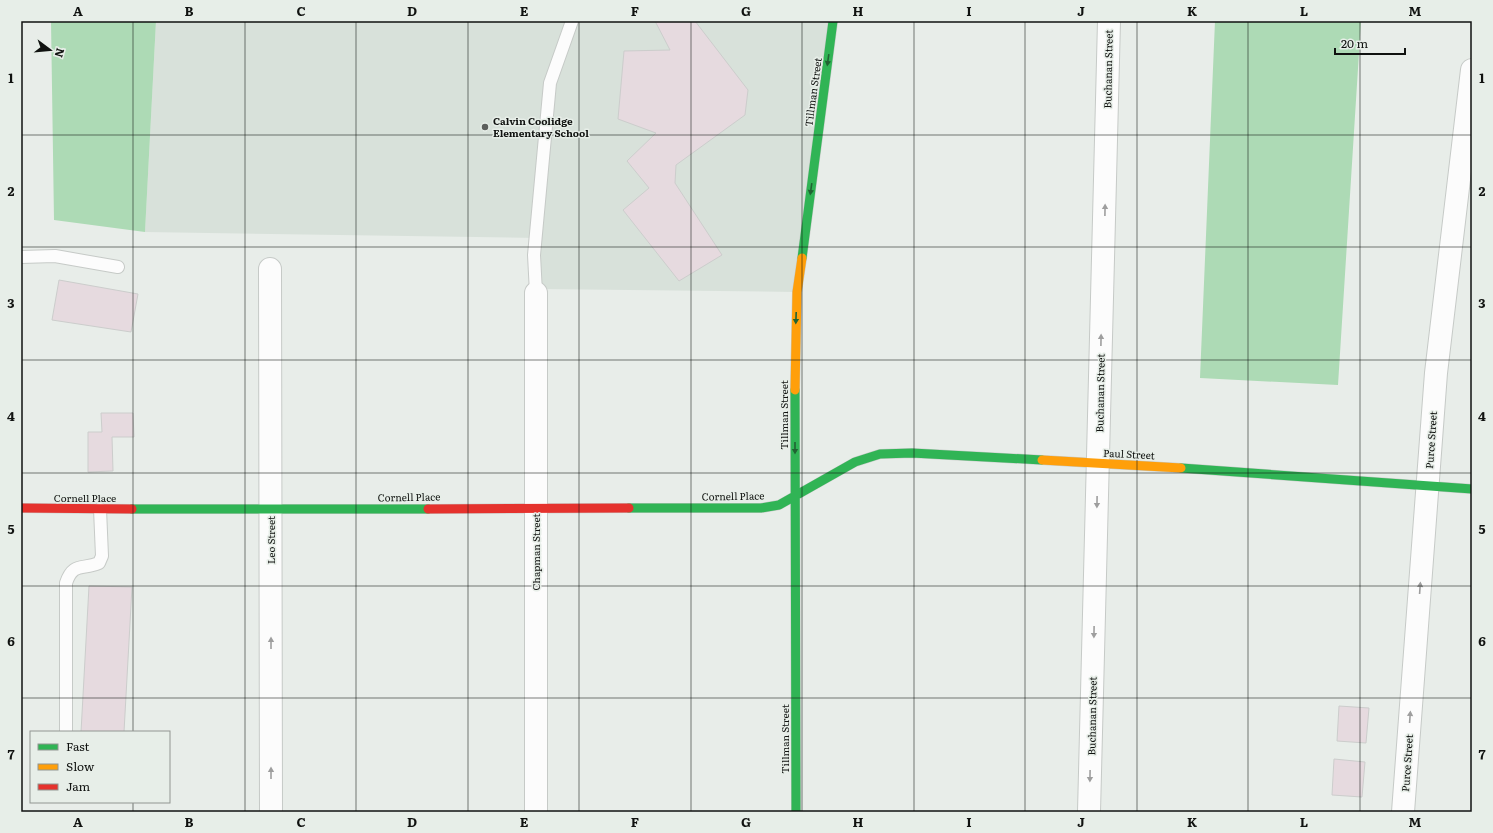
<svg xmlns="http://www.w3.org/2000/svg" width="1493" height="833" font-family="Literata,serif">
	<rect width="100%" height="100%" fill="#e8ede9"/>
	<!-- built -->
	<path fill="#d8e1da" d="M156 21H833L797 292 539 289 538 238 145 232Z"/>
	<!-- forest -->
	<path fill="#addab5" d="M51 21H156L145 232 54 220Z
		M1215 21H1361L1338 385 1200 378Z"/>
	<!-- building -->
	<path fill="#e6dadf" stroke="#cccdcc" d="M655 21H695L748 90 745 115 676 165 675 183 722 255 679 281 623 210 649 188 627 161 656 133 618 119 624 51 670 50Z
		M59 280 138 294 131 332 52 320Z
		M101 413H133L134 437H112L113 471 88 472V432H102Z
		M89 586 132 587 124 732H81Z
		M1339 706 1369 708 1366 743 1337 741Z
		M1334 759 1365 762 1362 797 1332 795Z"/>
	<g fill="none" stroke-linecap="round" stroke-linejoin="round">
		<defs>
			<path id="lane" d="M21 257 55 256 118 267
				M536 293 534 255 550 83 572 21
				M66 732V583C73 562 82 570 99 563L102 556 100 509"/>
			<path id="street" d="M270 269 271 812
				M536 812V293
				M1089 812 1109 21
				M1403 812 1436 373 1472 70"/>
			<path id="fast" d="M802 258 833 21
				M795 390 796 812
				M1181 468 1472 489
				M629 508H761L779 505 855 462 880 454 912 453 1042 460
				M132 509H428"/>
			<path id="slow" d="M795 390 797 292 802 258
				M1042 460 1181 468"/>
			<path id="jam" d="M21 508 132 509
				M428 509 629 508"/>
		</defs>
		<!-- lane casing -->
		<use href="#lane" stroke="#c6cac7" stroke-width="14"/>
		<!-- street casing -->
		<use href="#street" stroke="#c6cac7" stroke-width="24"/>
		<!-- fast casing -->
		<use href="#fast" stroke="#c6cac7" stroke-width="10"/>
		<!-- slow casing -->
		<use href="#slow" stroke="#c6cac7" stroke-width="10"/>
		<!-- jam casing -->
		<use href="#jam" stroke="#c6cac7" stroke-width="10"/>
		<!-- lane -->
		<use href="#lane" stroke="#fcfcfc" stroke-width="12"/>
		<!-- street -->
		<use href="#street" stroke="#fcfcfc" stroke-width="22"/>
		<!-- fast -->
		<use href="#fast" stroke="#30b455" stroke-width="9"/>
		<!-- slow -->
		<use href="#slow" stroke="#ff9f0a" stroke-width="9"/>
		<!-- jam -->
		<use href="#jam" stroke="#e5322d" stroke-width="9"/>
	</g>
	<!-- one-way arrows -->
	<defs><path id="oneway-solid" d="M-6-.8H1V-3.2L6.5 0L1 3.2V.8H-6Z"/></defs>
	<g fill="#206332">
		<use href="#oneway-solid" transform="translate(828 60) rotate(98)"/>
		<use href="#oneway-solid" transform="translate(811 189) rotate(98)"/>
		<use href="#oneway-solid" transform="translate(796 318) rotate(92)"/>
		<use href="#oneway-solid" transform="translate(795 448) rotate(90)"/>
	</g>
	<g fill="#9e9e9e">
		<use href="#oneway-solid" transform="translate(1105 210) rotate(-89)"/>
		<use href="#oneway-solid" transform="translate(1101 340) rotate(-89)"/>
		<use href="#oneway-solid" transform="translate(1097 502) rotate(91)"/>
		<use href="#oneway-solid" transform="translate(1420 588) rotate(-86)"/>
		<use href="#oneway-solid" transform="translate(1094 632) rotate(91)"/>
		<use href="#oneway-solid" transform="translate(271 643) rotate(-90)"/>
		<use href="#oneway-solid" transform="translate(1410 717) rotate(-86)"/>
		<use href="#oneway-solid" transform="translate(271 773) rotate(-90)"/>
		<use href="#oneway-solid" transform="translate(1090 776) rotate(91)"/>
	</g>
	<!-- grid -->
	<path fill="none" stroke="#101210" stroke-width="1" stroke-opacity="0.55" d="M133 21V732M245 21V812M356 21V812M468 21V812M579 21V812M691 21V812M802 21V812M914 21V812M1025 21V812M1137 21V812M1248 21V812M1360 21V812M21 135H1472M21 247H1472M21 360H1472M21 473H1472M21 586H1472M21 698H1472M133 802V812"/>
	<!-- markers -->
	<circle fill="#5c5f5c" stroke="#e7eee8" stroke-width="1.5" cx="485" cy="127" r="4"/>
	<g text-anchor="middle" stroke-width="3" stroke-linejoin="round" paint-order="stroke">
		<!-- street labels -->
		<g font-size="10" fill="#101210" stroke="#e7eee8">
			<text transform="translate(1108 69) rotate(-89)" y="4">Buchanan Street</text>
			<text transform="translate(813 92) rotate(-82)" y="4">Tillman Street</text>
			<text transform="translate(1100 393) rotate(-89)" y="4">Buchanan Street</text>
			<text transform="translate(784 415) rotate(-90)" y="4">Tillman Street</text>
			<text transform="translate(1431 440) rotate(-86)" y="4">Purce Street</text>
			<text transform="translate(1129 454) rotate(3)" y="4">Paul Street</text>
			<text transform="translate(733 496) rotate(-1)" y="4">Cornell Place</text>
			<text transform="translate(409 497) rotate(-1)" y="4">Cornell Place</text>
			<text x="85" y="502">Cornell Place</text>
			<text transform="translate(271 540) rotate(-90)" y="4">Leo Street</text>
			<text transform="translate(536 552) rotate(-90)" y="4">Chapman Street</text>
			<text transform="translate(1092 716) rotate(-89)" y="4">Buchanan Street</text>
			<text transform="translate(785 739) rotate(-90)" y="4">Tillman Street</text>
			<text transform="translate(1407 763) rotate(-86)" y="4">Purce Street</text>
		</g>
		<!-- poi labels -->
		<g font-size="10" font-weight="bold" fill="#101210" stroke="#e7eee8" text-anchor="start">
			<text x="493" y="125">Calvin Coolidge<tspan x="493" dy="12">Elementary School</tspan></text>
		</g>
	</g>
	<!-- border -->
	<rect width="1493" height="833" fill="none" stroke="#e7eee8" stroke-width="44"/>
	<!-- legend -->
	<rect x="30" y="731" width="140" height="72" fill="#e7eee8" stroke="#919692"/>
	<rect x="38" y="744" width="20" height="6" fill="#30b455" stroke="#919692"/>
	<text x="66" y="751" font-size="12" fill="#101210">Fast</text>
	<rect x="38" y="764" width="20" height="6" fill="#ff9f0a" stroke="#919692"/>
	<text x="66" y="771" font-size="12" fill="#101210">Slow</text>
	<rect x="38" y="784" width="20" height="6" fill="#e5322d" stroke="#919692"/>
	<text x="66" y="791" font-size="12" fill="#101210">Jam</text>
	<!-- north arrow -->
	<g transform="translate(50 50) rotate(106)" stroke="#e7eee8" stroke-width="3" paint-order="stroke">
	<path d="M0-3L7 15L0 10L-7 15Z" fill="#101210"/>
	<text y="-6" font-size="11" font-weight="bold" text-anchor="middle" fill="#101210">N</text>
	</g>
	<!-- scale -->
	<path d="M1335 48v6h70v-6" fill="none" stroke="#101210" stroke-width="2"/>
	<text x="1341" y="48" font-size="12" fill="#101210" stroke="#e7eee8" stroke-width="3" paint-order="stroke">20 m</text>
	<rect x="22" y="22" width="1449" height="789" fill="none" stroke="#101210" stroke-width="1.5"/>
	<g font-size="13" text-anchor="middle" font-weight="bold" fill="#101210">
		<text x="78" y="16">A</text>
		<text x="189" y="16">B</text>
		<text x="301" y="16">C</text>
		<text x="412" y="16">D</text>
		<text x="524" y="16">E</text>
		<text x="635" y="16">F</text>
		<text x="746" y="16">G</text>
		<text x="858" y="16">H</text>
		<text x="969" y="16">I</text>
		<text x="1081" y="16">J</text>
		<text x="1192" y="16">K</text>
		<text x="1304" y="16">L</text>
		<text x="1415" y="16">M</text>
		<text x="11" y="83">1</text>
		<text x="1482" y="83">1</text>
		<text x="11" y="196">2</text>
		<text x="1482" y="196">2</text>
		<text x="11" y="308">3</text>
		<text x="1482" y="308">3</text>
		<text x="11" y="421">4</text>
		<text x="1482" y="421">4</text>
		<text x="11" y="534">5</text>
		<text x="1482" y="534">5</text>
		<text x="11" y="646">6</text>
		<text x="1482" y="646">6</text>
		<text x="11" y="759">7</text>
		<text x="1482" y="759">7</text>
		<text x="78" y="827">A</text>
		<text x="189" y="827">B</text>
		<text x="301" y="827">C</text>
		<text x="412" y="827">D</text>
		<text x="524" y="827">E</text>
		<text x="635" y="827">F</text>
		<text x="746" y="827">G</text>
		<text x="858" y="827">H</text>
		<text x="969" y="827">I</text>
		<text x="1081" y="827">J</text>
		<text x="1192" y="827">K</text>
		<text x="1304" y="827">L</text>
		<text x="1415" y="827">M</text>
	</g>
</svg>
